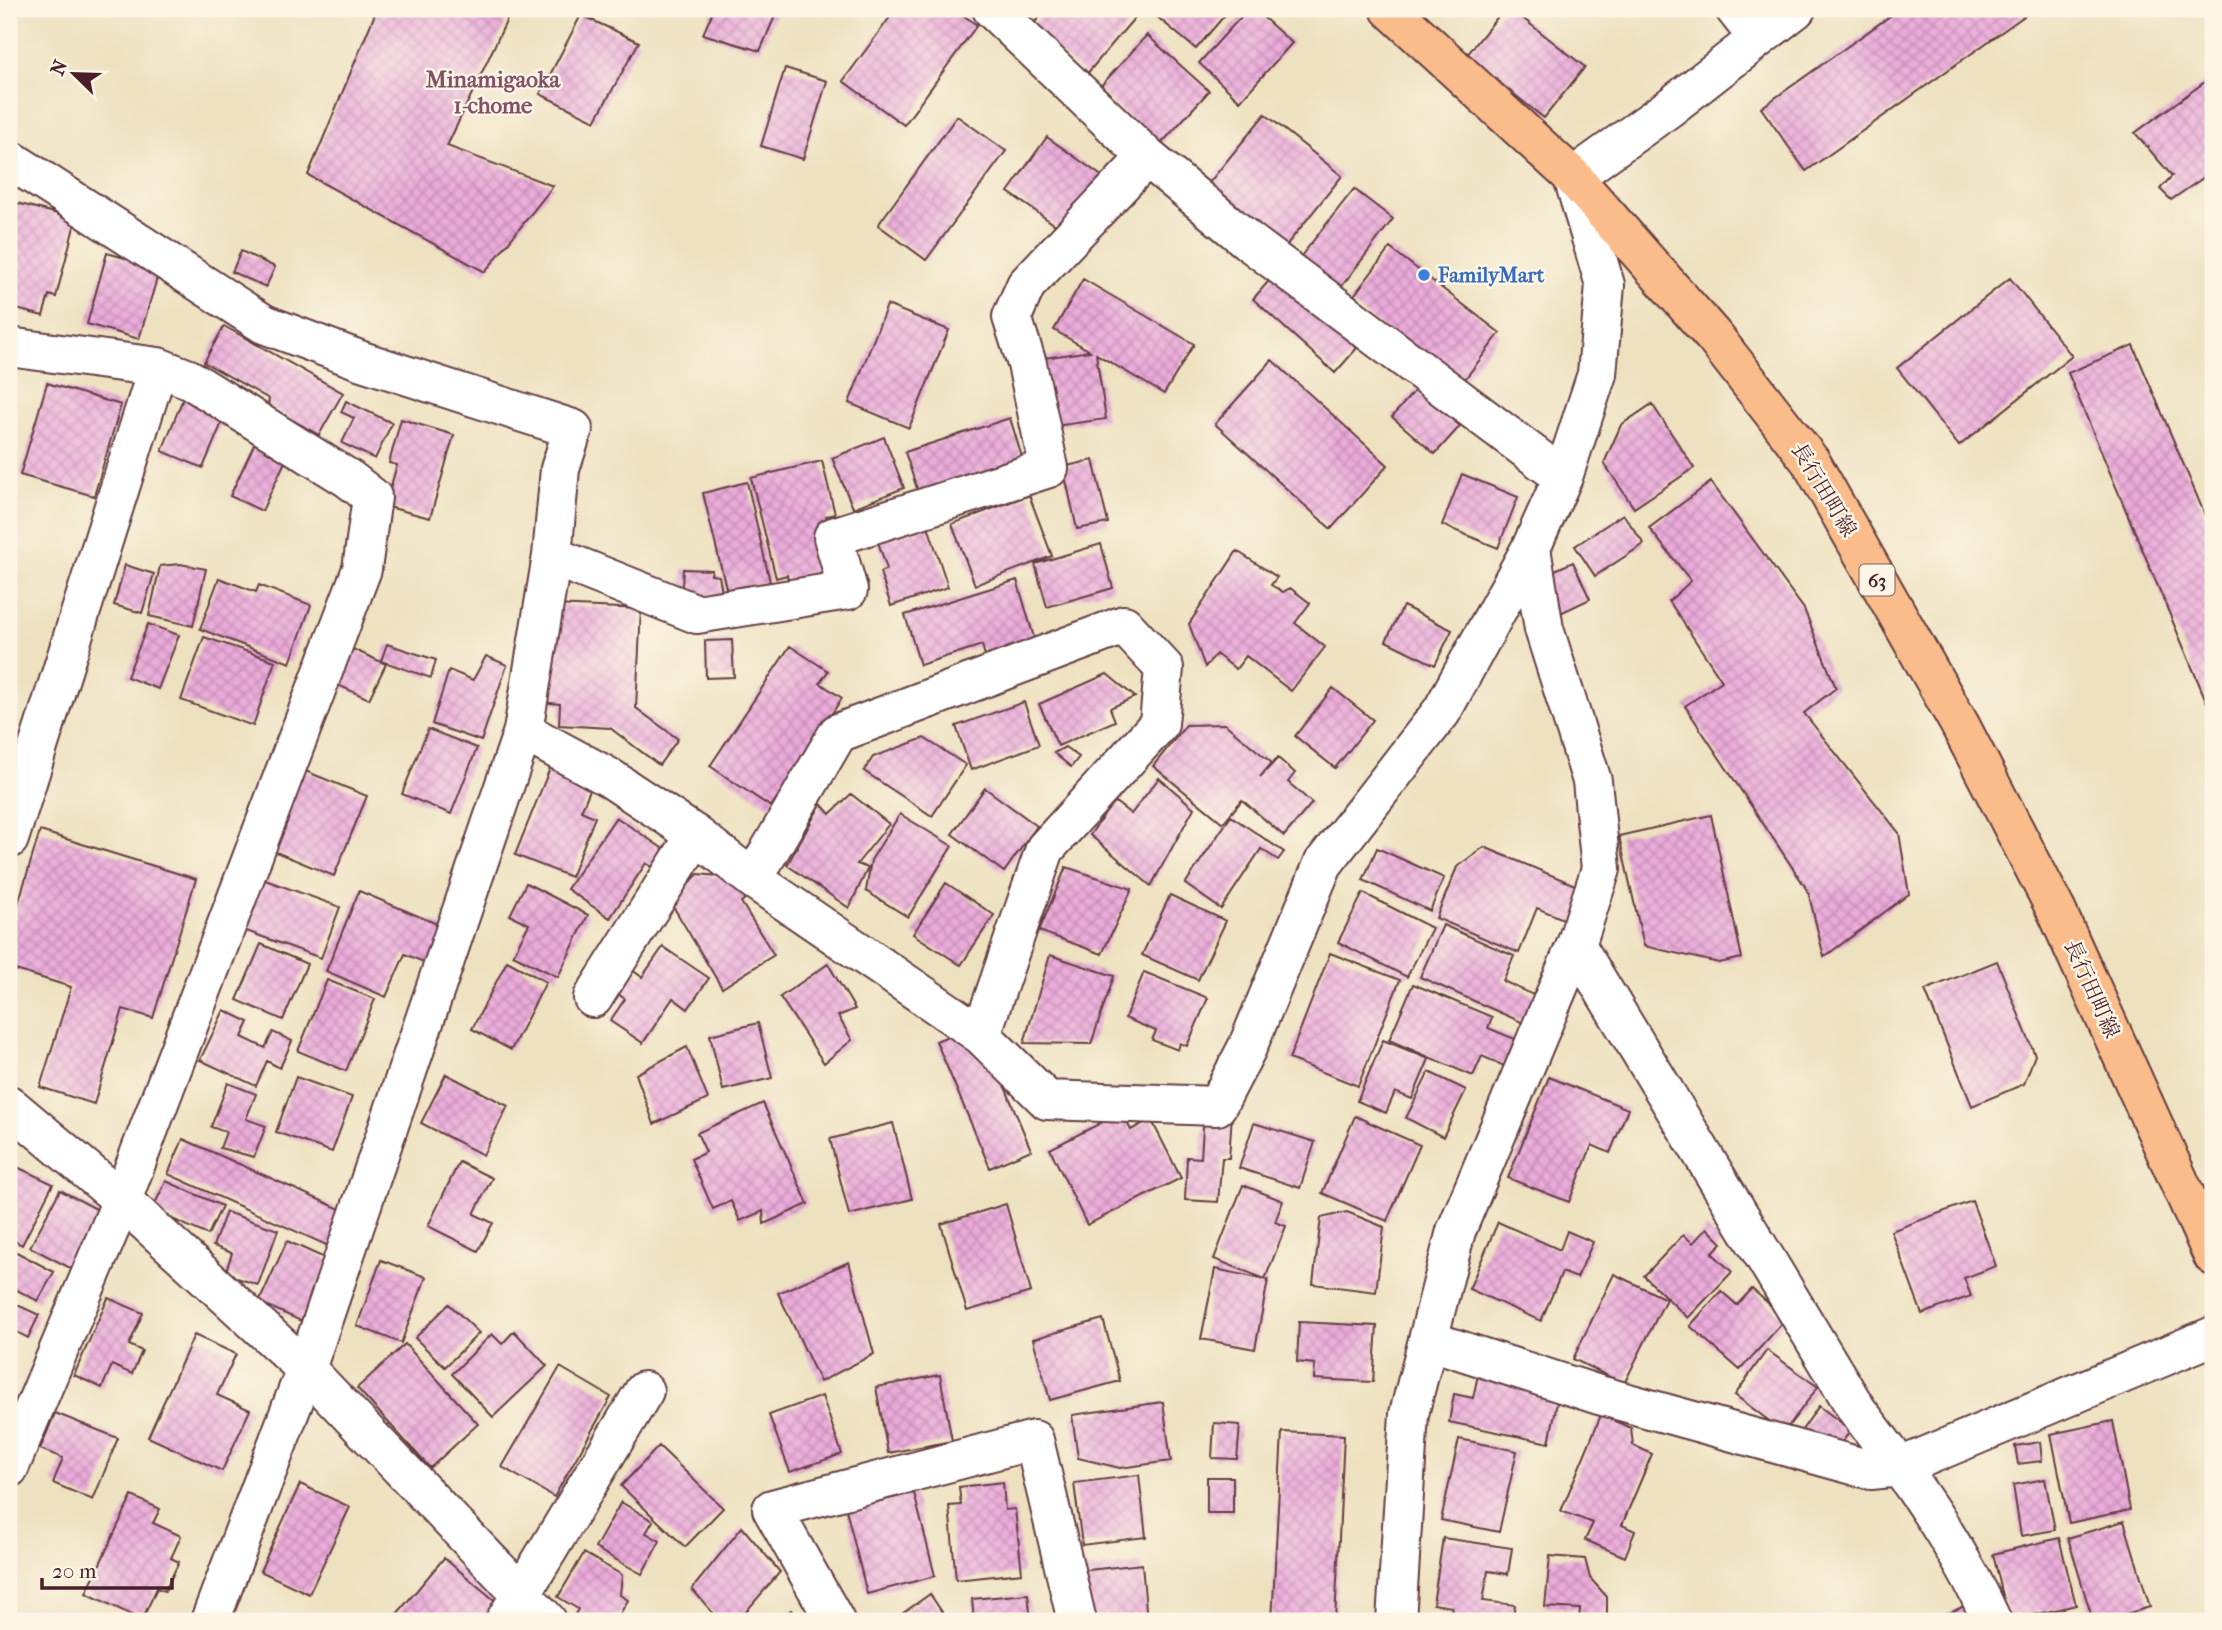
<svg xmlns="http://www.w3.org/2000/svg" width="2222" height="1630" font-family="'IM FELL French Canon','Noto Serif JP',serif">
	<defs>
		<pattern id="building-cross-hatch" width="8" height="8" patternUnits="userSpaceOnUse" patternTransform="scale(1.75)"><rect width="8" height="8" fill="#ecacdb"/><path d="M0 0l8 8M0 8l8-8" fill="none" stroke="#c18bb2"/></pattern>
	</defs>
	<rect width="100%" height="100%" fill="#fcf5e5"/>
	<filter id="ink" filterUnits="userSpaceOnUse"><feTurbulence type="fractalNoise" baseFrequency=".0143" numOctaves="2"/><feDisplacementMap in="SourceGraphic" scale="14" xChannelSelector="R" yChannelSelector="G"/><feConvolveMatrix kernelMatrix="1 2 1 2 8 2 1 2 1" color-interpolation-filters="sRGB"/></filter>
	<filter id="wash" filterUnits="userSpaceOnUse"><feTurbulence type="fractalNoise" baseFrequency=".00686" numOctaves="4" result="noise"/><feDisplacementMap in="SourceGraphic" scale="28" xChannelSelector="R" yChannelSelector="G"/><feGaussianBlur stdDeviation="1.57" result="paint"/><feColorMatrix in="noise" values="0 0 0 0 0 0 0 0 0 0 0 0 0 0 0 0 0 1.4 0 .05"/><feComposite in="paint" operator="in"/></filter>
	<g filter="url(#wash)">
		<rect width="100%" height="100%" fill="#eee1c0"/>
		<g id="blocks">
			<!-- building -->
			<path fill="url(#building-cross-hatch)" d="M377 9H512L447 146 553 186 485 272 308 175Z
				M714 9H778L760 51 703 34Z
				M896 9H954L977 25 904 125 843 81Z
				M1046 9H1142L1086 75 1030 28Z
				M1160 9H1230L1196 49 1155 15Z
				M1248 9H1254L1292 43 1240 101 1199 63Z
				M1504 9H1511L1585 67 1544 118 1466 56Z
				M1900 9H2034L1806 171 1761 108Z
				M581 15 639 42 595 121 540 94Z
				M1147 35 1209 91 1160 145 1098 89Z
				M785 68 827 81 803 159 761 146Z
				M2213 76V171L2171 200 2160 189 2172 176 2135 133Z
				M1265 114 1342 176 1285 247 1208 184Z
				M957 116 1006 151 926 260 878 225Z
				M1047 137 1103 177 1064 231 1008 192Z
				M1354 189 1393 219 1338 291 1298 260Z
				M17 203 76 219 56 297 49 295 43 316 9 307V236Z
				M1390 248 1500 333 1459 387 1349 302Z
				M241 251 275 267 266 287 232 272Z
				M107 253 160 268 139 339 87 324Z
				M1275 274 1357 348 1335 373 1253 299Z
				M2010 278 2072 356 1959 446 1897 368Z
				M1083 279 1194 344 1164 394 1096 354 1106 419 1055 426 1044 358 1090 351 1054 330Z
				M887 305 949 330 909 428 849 403Z
				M224 326 343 393 319 435 268 406 269 399 204 362Z
				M2133 345 2213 534V717L2068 373Z
				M1272 360 1388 465 1331 529 1215 424Z
				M47 383 121 405 94 496 20 475Z
				M1416 389 1460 426 1435 454 1392 417Z
				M184 396 226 413 203 468 162 451Z
				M346 401 392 423 375 459 342 443 354 418 341 412Z
				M1652 404 1694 468 1634 508 1604 463 1621 425Z
				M1010 418 1025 467 921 501 905 452Z
				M401 419 454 435 430 518 385 506 397 465 389 463Z
				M884 437 904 488 853 508 832 458Z
				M257 438 289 453 262 511 230 496Z
				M1093 460 1108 523 1077 529 1063 467Z
				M822 461 835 514 826 516 842 581 791 594 787 575 776 578 751 478Z
				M1462 474 1518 497 1498 548 1442 525Z
				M747 482 770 582 727 592 703 493Z
				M1711 482 1804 609 1836 688 1804 713 1899 833 1909 894 1824 957 1808 891 1685 706 1722 681 1669 601 1691 581 1649 528Z
				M1029 495 1052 556 975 585 952 524Z
				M1623 514 1644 544 1595 576 1575 546Z
				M928 526 948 587 891 606 880 572 887 569 878 542Z
				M1101 544 1113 588 1047 607 1035 564Z
				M1237 551 1277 577 1271 585 1283 592 1290 588 1310 603 1295 623 1325 647 1291 691 1246 656 1236 669 1216 654 1205 667 1189 624Z
				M1573 562 1590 599 1548 619V573Z
				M180 564 206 569 193 626 149 616 160 566Z
				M125 565 154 574 142 613 114 605Z
				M683 569 712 570 711 575 719 576 725 607 681 604Z
				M219 578 256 592 259 585 311 605 290 663 200 629Z
				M1017 580 1038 651 988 667 982 645 920 665 905 615Z
				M554 605 641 609 636 708 678 739 659 765 610 728 559 725 560 704 540 702Z
				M1403 606 1452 630 1435 665 1386 641Z
				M148 624 179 635 158 689 127 677Z
				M204 637 275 661 253 726 181 700Z
				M732 640 734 677 706 678 705 641Z
				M387 644 436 660 431 678 381 661Z
				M790 646 828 671 820 683 842 698 771 807 710 766Z
				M348 647 386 664 369 699 331 682Z
				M486 656 507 665 481 741 432 724 449 670 473 680Z
				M1107 674 1135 697 1110 708 1115 721 1058 746 1039 704Z
				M1333 688 1373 720 1335 768 1295 736Z
				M1024 702 1039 745 971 770 956 726Z
				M1225 724 1272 763 1260 777 1278 758 1295 773 1288 782 1312 803 1284 836 1242 800 1223 823 1153 766 1186 725Z
				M428 729 477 748 451 814 402 794Z
				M924 738 966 765 932 816 864 771 873 757Z
				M1065 747 1079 757 1071 767 1054 753Z
				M298 768 367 796 334 876 266 848Z
				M550 768 592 785 581 811 595 817 571 877 515 855Z
				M1159 778 1194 808 1151 886 1090 835 1114 801 1131 814Z
				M985 788 1037 826 1004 872 952 834Z
				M851 794 889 824 857 864 868 868 849 908 787 865 821 804 830 814Z
				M900 814 952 846 908 917 866 891 871 860Z
				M1711 815 1742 958 1719 963 1644 946 1619 836Z
				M1231 816 1284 852 1278 860 1261 849 1221 909 1185 884Z
				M616 817 671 854 659 871 646 863 610 918 567 889Z
				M40 831 196 879 153 1018 123 1009 94 1104 40 1087 71 987 9 968V934Z
				M1484 847 1587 890 1573 923 1537 908 1519 953 1436 918 1457 867Z
				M1377 848 1444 878 1430 911 1363 880Z
				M1066 867 1132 889 1102 954 1039 931Z
				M698 874 740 878 750 895 741 902 774 955 722 988 671 903Z
				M257 877 340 907 321 958 238 928Z
				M526 883 588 915 558 977 513 955 529 924 510 915Z
				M946 883 994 915 961 965 913 934Z
				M359 891 449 929 433 966 405 954 386 997 326 971Z
				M1363 893 1432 928 1407 977 1338 942Z
				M1170 895 1226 921 1198 980 1142 955Z
				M1443 925 1514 956 1503 981 1540 998 1528 1025 1420 977Z
				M261 944 307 964 283 1020 237 1000Z
				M663 947 709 978 688 1009 673 998 643 1043 610 1021 625 999 614 991 629 968 642 977Z
				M1330 953 1400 980 1358 1086 1289 1059Z
				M1050 955 1114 976 1091 1044 1024 1043Z
				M507 961 546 982 511 1050 472 1029Z
				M1997 961 2035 1055 2024 1084 1972 1106 1925 990Z
				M828 964 855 1009 838 1016 852 1040 824 1063 780 997Z
				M1144 972 1208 998 1187 1046 1180 1043 1178 1050 1152 1040 1156 1031 1125 1018Z
				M327 980 375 999 346 1071 298 1051Z
				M1413 984 1492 1017 1488 1028 1515 1039 1504 1066 1482 1056 1473 1076 1389 1040Z
				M224 1010 249 1022 242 1037 265 1048 273 1032 292 1041 280 1068 267 1061 256 1086 200 1060Z
				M758 1023 772 1078 723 1090 710 1035Z
				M958 1032 994 1060 1031 1150 990 1168 936 1041Z
				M1383 1040 1429 1059 1412 1099 1395 1092 1386 1113 1357 1101Z
				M687 1047 708 1099 654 1124 636 1074Z
				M1429 1072 1466 1090 1443 1137 1406 1118Z
				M446 1074 508 1106 483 1155 421 1123Z
				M296 1077 352 1097 332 1152 276 1132Z
				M1549 1077 1628 1109 1610 1153 1592 1145 1569 1202 1508 1178Z
				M228 1083 256 1094 246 1119 266 1126 254 1157 220 1148 226 1132 211 1127Z
				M763 1103 808 1204 764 1224 763 1211 740 1221 731 1201 713 1209 691 1159 706 1152 697 1133Z
				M1122 1112 1131 1130 1151 1119 1181 1178 1087 1225 1050 1149Z
				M1204 1112 1232 1114 1229 1158H1222L1218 1202 1185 1200 1187 1157 1201 1158Z
				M1355 1116 1420 1145 1387 1221 1322 1193Z
				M893 1123 912 1199 849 1215 830 1139Z
				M1254 1123 1315 1142 1300 1188 1239 1168Z
				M183 1139 349 1213 333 1248 168 1174Z
				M459 1162 492 1178 474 1214 493 1223 478 1251 428 1226Z
				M13 1165 53 1184 22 1245 9 1238V1174Z
				M166 1181 222 1206 208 1235 152 1210Z
				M1243 1185 1283 1201 1275 1222 1286 1226 1265 1279 1214 1259Z
				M60 1190 102 1212 72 1269 30 1247Z
				M1972 1201 1996 1266 1964 1278 1971 1296 1922 1314 1891 1231Z
				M1006 1204 1031 1292 967 1311 941 1224Z
				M226 1212 278 1230 258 1285 225 1274 232 1253 213 1246Z
				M1347 1212 1384 1227 1376 1292 1313 1284 1321 1218Z
				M1498 1222 1560 1250 1567 1231 1593 1242 1577 1278 1562 1272 1541 1321 1469 1289Z
				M1707 1228 1722 1243 1712 1253 1732 1272 1688 1318 1644 1276 1683 1235 1693 1243Z
				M287 1241 329 1260 301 1321 259 1302Z
				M9 1248 54 1272 38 1301 9 1286Z
				M381 1260 426 1277 401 1343 357 1326Z
				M849 1262 874 1354 820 1382 778 1293Z
				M1215 1269 1268 1280 1255 1349 1201 1339Z
				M1614 1274 1666 1299 1624 1384 1573 1359Z
				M1752 1289 1786 1319 1740 1370 1690 1326 1721 1291 1737 1305Z
				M108 1298 143 1313 129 1345 142 1351 132 1374 112 1365 102 1388 74 1375Z
				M9 1301 39 1315 28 1338 9 1328Z
				M449 1304 479 1333 445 1367 415 1338Z
				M1103 1319 1120 1381 1050 1400 1033 1339Z
				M1299 1322 1377 1326 1373 1382 1314 1379 1315 1364 1297 1362Z
				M514 1331 547 1366 493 1417 452 1374 492 1334 502 1344Z
				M194 1335 236 1354 217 1395 250 1410 222 1471 148 1437Z
				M405 1344 478 1424 430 1468 357 1388Z
				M1767 1350 1818 1387 1784 1432 1735 1395Z
				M560 1367 611 1397 554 1497 502 1467Z
				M1479 1370 1560 1387 1549 1443 1449 1422 1454 1394 1473 1398Z
				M940 1375 952 1441 888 1453 876 1387Z
				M822 1396 842 1454 790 1472 769 1415Z
				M1163 1402 1171 1461 1120 1468 1078 1458 1072 1415Z
				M1819 1406 1851 1430 1831 1457 1799 1434Z
				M55 1413 118 1438 93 1500 53 1483 63 1458 40 1449Z
				M1601 1415 1631 1428 1633 1445 1652 1454 1622 1525 1635 1531 1625 1557 1585 1540 1593 1523 1561 1511Z
				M2113 1421 2130 1510 2069 1523 2051 1434Z
				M1214 1423 1240 1425 1237 1459 1212 1458Z
				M1282 1432 1344 1435 1335 1621H1272Z
				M1459 1439 1517 1451 1499 1532 1441 1520Z
				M2040 1442 2042 1461 2018 1464 2015 1446Z
				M659 1446 723 1508 685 1547 621 1486Z
				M1139 1475 1146 1537 1082 1545 1074 1483Z
				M1207 1477H1233V1513H1207Z
				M2045 1479 2055 1530 2021 1536 2013 1485Z
				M1003 1482 1005 1510 1015 1509 1022 1573 956 1580 949 1506 961 1505 959 1487Z
				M300 1484 350 1507 309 1594 260 1571Z
				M914 1493 935 1576 867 1594 846 1509Z
				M132 1496 160 1509 153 1523 181 1536 171 1558 179 1562 165 1591 157 1588 142 1620 86 1593Z
				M621 1502 653 1521 646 1533 660 1541 642 1574 595 1548Z
				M2124 1521 2150 1607 2102 1621H2093L2068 1538Z
				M742 1527 780 1572 738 1621H720L692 1589Z
				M1443 1538 1512 1548 1508 1574 1488 1571 1483 1601 1515 1605 1512 1621H1450L1452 1607 1433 1604Z
				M2059 1538 2076 1605 2009 1621 1993 1554Z
				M584 1553 622 1575 620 1595 628 1600 616 1621H584L574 1616 578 1609 558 1597Z
				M1550 1556 1585 1559 1590 1578 1607 1597V1621H1579L1580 1609 1545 1607Z
				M444 1558 505 1609 495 1621H391Z
				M1142 1564 1147 1621H1085L1080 1571Z
				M930 1594 942 1612 928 1621H892Z
				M1028 1594 1031 1621H974L972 1599Z
				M1966 1605 1974 1621H1933Z
				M791 1610 801 1621H778Z"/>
		</g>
	</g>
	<g filter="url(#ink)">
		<use href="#blocks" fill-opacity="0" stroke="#633c41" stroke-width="2"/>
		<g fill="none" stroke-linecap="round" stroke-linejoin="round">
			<defs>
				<path id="minor" d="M992 9 1147 157 1247 240 1563 477
					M1735 9 1757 37
					M9 159 264 324 362 361 573 429 560 469 552 556 523 731 306 1369 210 1621
					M9 347 158 367 189 379 349 479 372 497 362 569 122 1200 9 1468
					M552 556 697 614 848 590 833 537 1049 468 1027 364 1012 317 1026 285 1147 157
					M523 731 610 778 696 835 753 879 981 1035 1047 1100 1217 1106 1247 1048 1323 864 1442 711 1531 548
					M9 839 158 367
					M753 879 838 733 1124 625 1164 668 1159 724 1045 849 981 1035
					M1576 945 1857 1410C1908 1476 1958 1545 1992 1621
					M593 998 696 835
					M9 1105 122 1200 306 1369 547 1621
					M1428 1340 1599 1395 1871 1470 1900 1467 2213 1336
					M505 1621 644 1391
					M835 1621 772 1509 1034 1440 1077 1621
					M1396 1621 1409 1414 1456 1231 1576 945 1601 869 1592 781 1544 629 1531 548 1563 477 1597 374 1605 285 1573 177 1669 108 1796 9"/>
				<path id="major" d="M1390 9 1573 177 1715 338 1811 462 1960 725 2057 912 2213 1256"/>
			</defs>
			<!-- minor casing -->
			<use href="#minor" stroke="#633c41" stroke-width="42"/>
			<!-- major casing -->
			<use href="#major" stroke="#633c41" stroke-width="42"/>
			<!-- minor -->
			<use href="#minor" stroke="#fff" stroke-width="38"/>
			<!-- major -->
			<use href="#major" stroke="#f9bc8a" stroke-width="38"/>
		</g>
	</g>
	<!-- markers -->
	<circle fill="#3f7fe0" stroke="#fcf5e5" stroke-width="2.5" cx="1424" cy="275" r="7"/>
	<g text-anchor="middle" stroke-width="5" stroke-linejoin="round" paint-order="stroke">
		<!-- shield labels -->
		<rect fill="#fcf5e5" stroke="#7f5f63" stroke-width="2" x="1859.5" y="564.5" width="35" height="31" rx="5"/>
		<g font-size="19" font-weight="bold" fill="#4a1f2b">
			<text x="1877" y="587">63</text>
		</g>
		<!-- shop labels -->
		<g font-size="21" font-weight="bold" fill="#366cbe" stroke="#fcf5e5" text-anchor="start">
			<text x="1438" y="282">FamilyMart</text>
		</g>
		<!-- street labels -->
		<g font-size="21" fill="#4a1f2b" stroke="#fcf5e5">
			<text transform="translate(1824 490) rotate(59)" y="7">長行田町線</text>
			<text transform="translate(2092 989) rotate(66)" y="7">長行田町線</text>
		</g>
		<!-- neighbourhood labels -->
		<g font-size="23" font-weight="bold" fill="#835069" stroke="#fcf5e5">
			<text x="493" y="87">Minamigaoka<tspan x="493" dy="26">1-chome</tspan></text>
		</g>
	</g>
	<!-- margin -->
	<rect width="2222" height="1630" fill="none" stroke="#fcf5e5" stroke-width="35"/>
	<!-- north arrow -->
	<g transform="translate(74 74) rotate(293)" stroke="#fcf5e5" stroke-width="5" paint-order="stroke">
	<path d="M0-5L12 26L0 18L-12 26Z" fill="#4a1f2b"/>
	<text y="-10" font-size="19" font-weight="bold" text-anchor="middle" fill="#4a1f2b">N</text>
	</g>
	<!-- scale -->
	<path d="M42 1578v10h130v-10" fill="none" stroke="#4a1f2b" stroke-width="3.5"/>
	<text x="52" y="1578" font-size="21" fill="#4a1f2b" stroke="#fcf5e5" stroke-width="5" paint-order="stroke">20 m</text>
</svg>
